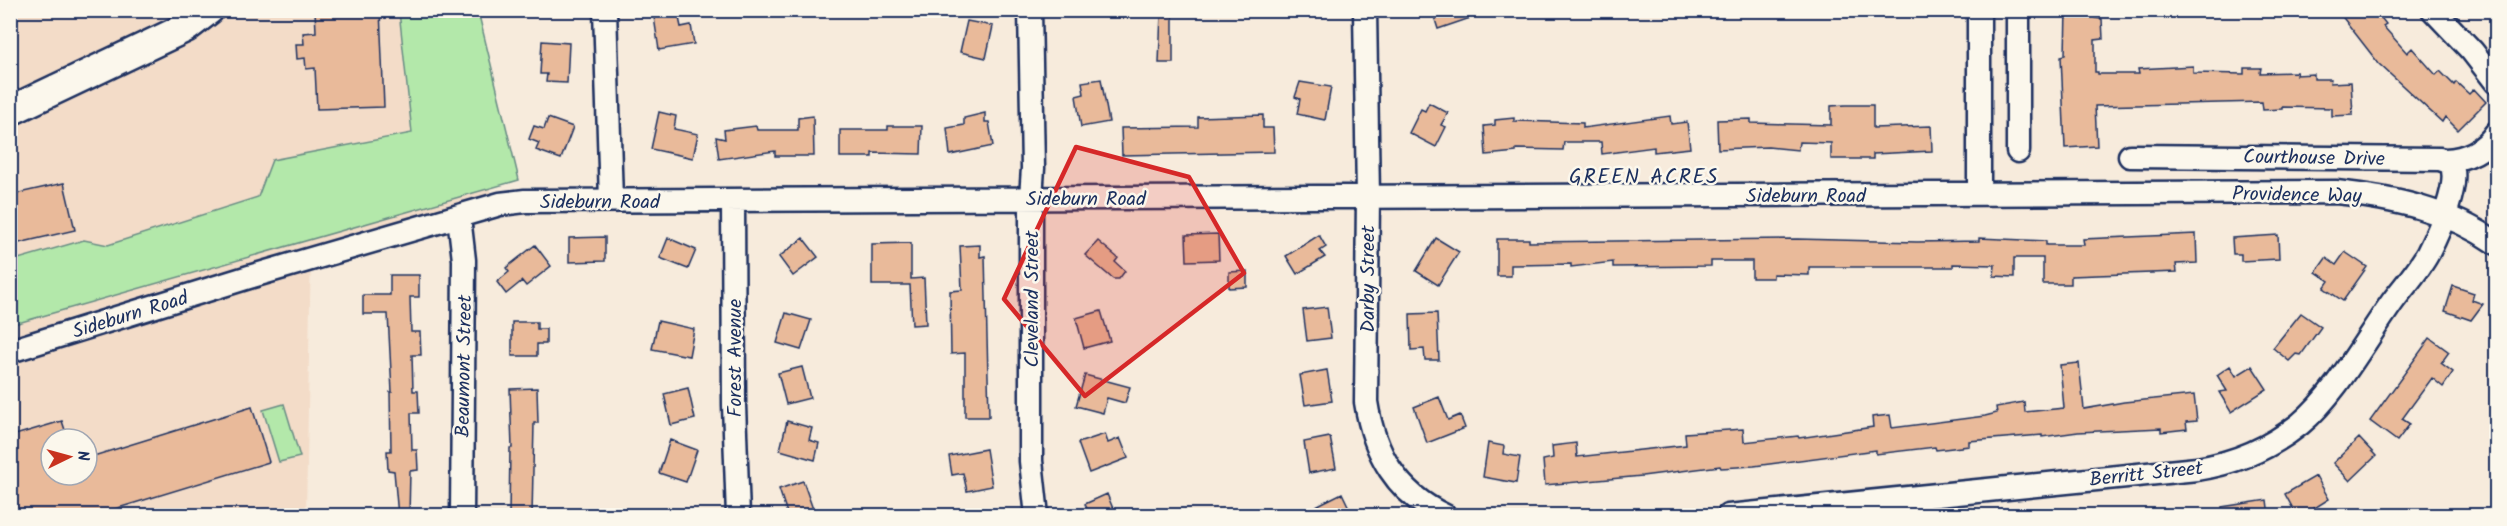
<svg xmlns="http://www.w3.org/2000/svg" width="2507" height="526" font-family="Kalam,sans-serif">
	<rect width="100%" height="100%" fill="#f7ebdc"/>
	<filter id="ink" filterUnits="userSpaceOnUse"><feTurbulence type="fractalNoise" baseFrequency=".0167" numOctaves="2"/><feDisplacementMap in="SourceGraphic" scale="12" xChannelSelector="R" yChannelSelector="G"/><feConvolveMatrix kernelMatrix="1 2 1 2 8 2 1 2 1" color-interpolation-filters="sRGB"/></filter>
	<g filter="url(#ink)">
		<!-- built -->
		<path fill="#f3dcc8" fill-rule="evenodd" d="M10 11H455L492 199 311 249 306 515H11ZM51 439H87V475H51Z"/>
		<!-- green -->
		<path fill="#b3e8aa" stroke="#678c84" stroke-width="1.5" d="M399 11H478L519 180 11 325V261L84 240 108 245 258 197 272 160 412 133Z
			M284 404 300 457 279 462 263 410Z"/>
		<!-- building -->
		<path fill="#e9ba9a" stroke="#1b2f5e" stroke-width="1.5" d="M315 10H380L384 107 317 109 315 68 306 69 305 58 297 59 296 44H304L303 33 316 32Z
			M1432 10H1485V13L1438 29Z
			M2066 10H2095V18L2102 19 2103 39 2095 40V72H2098V74H2139L2138 69 2193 66V73L2244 74V68H2261L2260 73 2297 72 2296 75 2314 74V79H2331L2330 83 2351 82 2353 115 2332 116V108L2282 107V109L2263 110 2262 102 2095 106 2097 146 2065 148 2061 56 2065 55Z
			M2337 10H2375L2386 24 2383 26 2407 53 2412 48 2436 75 2440 71 2454 85 2456 82 2469 94 2474 89 2486 102 2458 130 2445 117 2442 122 2379 64Z
			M678 13 681 27 691 25 694 44 659 50 654 17Z
			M1161 13H1173V63H1159Z
			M967 21 993 26 986 58 960 52Z
			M542 41 569 43 567 83 546 82 547 74H540Z
			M1101 79 1109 122 1081 127 1076 96 1084 94 1082 82Z
			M1300 82 1331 87 1325 120 1297 114 1300 99 1295 97Z
			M1429 103 1448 113 1441 125 1446 127 1436 147 1409 133 1421 109 1425 111Z
			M1845 105H1873V128L1931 126 1932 151 1873 154V159H1831V143L1799 142 1798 150 1768 147 1718 149 1717 120 1751 119V123L1831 125V106Z
			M659 112 676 116 674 129 698 134 693 158 651 149Z
			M985 113V122H989L993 146 950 155 947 128 964 125V118Z
			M1263 115V128H1273L1274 152 1122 155 1121 128 1198 127V117Z
			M813 116 814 156H775V151L719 159 716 137 725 139 724 130 756 126 757 130H798V118Z
			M1670 116 1671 124 1687 122 1690 148 1654 152V147L1602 154 1601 142H1564L1563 150 1516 149V152L1486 155 1484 126 1495 125V120L1514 118V121L1583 123V128Z
			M548 118 573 127 561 159 536 150 539 143 529 139 534 126 544 129Z
			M888 126H922L921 154 872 153V157H840V130H888Z
			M64 183 75 230 10 245V195Z
			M1218 234 1219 260 1187 261 1186 235Z
			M2196 234 2197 263 2176 264 2177 272 2071 276V284H2043V258H2014V277L1994 276 1995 265 1953 264V267H1809V275L1773 274V278H1752V261H1711V266L1613 267V262L1571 267V264L1511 265V276H1497V239H1529V242L1797 239 1917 242 1979 241V238L2046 241V245H2084L2083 239Z
			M1319 235 1326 247 1320 251 1325 257 1297 274 1286 256Z
			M2278 235 2279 259 2241 261V254H2233L2232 238Z
			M605 237V261L569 262V238Z
			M668 238 696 250 688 269 660 258Z
			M803 238 818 257 793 276 779 257Z
			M1436 238 1459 252 1438 285 1416 271Z
			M1098 241 1118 258 1115 262 1125 271 1119 279H1113L1085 255Z
			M911 243V279L924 278 926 324 912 325 910 285H872V244Z
			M535 245 551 266 526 286 522 281 506 294 497 282 509 272 506 268Z
			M980 245V257L985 256 989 417H965V353L951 354 950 291 962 290 960 246Z
			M2345 252 2367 267 2343 301 2324 288 2329 281 2316 272 2326 258 2336 265Z
			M1247 271V287L1229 288V272Z
			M390 275H419V297H410L411 332H420L421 355H412L413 391H418L419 413H411L412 450H417L418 470 410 471 409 516H398L394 471 388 470 387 451H391L390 392H392L388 314H363V295H390Z
			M2453 286 2474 293 2472 300 2483 304 2471 320 2445 311Z
			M1327 307 1331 338 1307 341 1303 310Z
			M1101 311 1110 341 1084 348 1076 318Z
			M786 313 811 320 801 350 777 343Z
			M1437 313 1439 360H1425L1424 349 1411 350 1410 314Z
			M2301 313 2321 327 2301 355 2296 354 2289 361 2273 348Z
			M658 321 694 329 689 356 652 349Z
			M512 322H537V329H546V344H537V356H512Z
			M2430 338 2449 352 2441 363 2453 372 2443 387 2432 378 2402 419 2410 424 2397 441 2370 421Z
			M2079 363 2084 409 2124 402 2194 395 2197 421 2186 422 2187 429 2161 432V428L2078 432 2042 437V435L1969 441V446L1936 450 1935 447 1876 454V450L1754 466 1721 468 1720 466 1642 476 1545 485 1543 460 1553 458 1552 446 1576 443 1577 457 1686 445 1685 433 1743 429 1744 442 1798 436 1799 438 1873 427 1872 417 1890 415 1892 428 1985 416 1997 413 1996 407 2024 402 2025 412 2064 408 2060 365Z
			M2230 366 2236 376 2252 366 2267 389 2231 412 2219 392 2227 391 2217 375Z
			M802 367 810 398 786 404 778 373Z
			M1327 370 1332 401 1305 405 1300 375Z
			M1085 375 1130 387 1125 403 1107 398 1103 413 1076 406Z
			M537 388 538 423H534L532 516H509L510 448H512L510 389Z
			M688 388 695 419 671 425 664 394Z
			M1439 397 1448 420 1460 415 1465 428 1427 443 1414 407Z
			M252 407 269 462 92 516H10V441L15 439V435L62 421 68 439H51V475H87V458Z
			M787 421 812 428 809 440 819 443 815 460 780 450Z
			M1105 434 1108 443 1120 438 1128 458 1089 473 1078 443Z
			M1330 437 1336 468 1309 473 1304 442Z
			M2359 438 2376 456 2350 481 2333 463Z
			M670 440 697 450 686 482 659 473Z
			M1488 443 1504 446 1503 454 1520 457 1516 483 1483 477Z
			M986 449 992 486 967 491 963 473 952 475 949 456Z
			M2316 476 2329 499 2302 516H2297L2285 494Z
			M803 481 814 512 804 516H788L779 489Z
			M1342 493 1353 516H1296Z
			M1107 494 1116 516H1090L1085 504Z
			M2267 500 2269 516H2223L2222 507Z"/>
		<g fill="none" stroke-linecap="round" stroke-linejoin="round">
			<defs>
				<path id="minor" d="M605 10 611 200
					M1030 10 1033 168 1031 198V461L1037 516
					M1365 10 1368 197 1366 402C1374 453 1396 493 1445 516
					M1979 10V194
					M2433 10 2472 51 2496 82
					M2018 151V10
					M2445 160C2466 159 2484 151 2496 133
					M733 200 734 405 738 516
					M459 217 464 260 462 516
					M10 351 249 277 500 204 525 201 2336 192C2393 198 2449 210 2496 243
					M1728 516 2197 469C2235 463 2269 449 2300 424 2336 394 2365 340 2393 301 2405 285 2419 270 2428 253 2438 233 2461 184 2451 163L2440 159 2130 156"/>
				<path id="tertiary" d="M10 111 187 27 209 10"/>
			</defs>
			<!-- minor casing -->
			<use href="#minor" stroke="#1b2f5e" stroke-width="27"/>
			<!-- tertiary casing -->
			<use href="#tertiary" stroke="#1b2f5e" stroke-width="33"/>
			<!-- minor -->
			<use href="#minor" stroke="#fbf7ec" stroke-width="22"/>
			<!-- tertiary -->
			<use href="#tertiary" stroke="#fbf7ec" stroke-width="28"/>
		</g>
	</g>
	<!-- marked area -->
	<path fill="#d62828" fill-opacity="0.2" stroke="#d62828" stroke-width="4.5" stroke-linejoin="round" d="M1076 147 1189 177 1244 273 1085 396 1004 299Z"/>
	<g text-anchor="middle" stroke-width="5" stroke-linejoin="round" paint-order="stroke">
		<!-- street labels -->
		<g font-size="20" fill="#1b2f5e" stroke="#fbf7ec">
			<text transform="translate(2314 157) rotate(1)" y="7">Courthouse Drive</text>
			<text transform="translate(2297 194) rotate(1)" y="7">Providence Way</text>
			<text x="1806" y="202">Sideburn Road</text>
			<text x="1086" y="205">Sideburn Road</text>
			<text x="600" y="208">Sideburn Road</text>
			<text transform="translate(1367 279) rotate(-90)" y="7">Darby Street</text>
			<text transform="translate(1031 299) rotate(-90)" y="7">Cleveland Street</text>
			<text transform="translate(130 314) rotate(-17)" y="7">Sideburn Road</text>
			<text transform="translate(734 358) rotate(-90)" y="7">Forest Avenue</text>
			<text transform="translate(463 366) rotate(-89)" y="7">Beaumont Street</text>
			<text transform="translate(2146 473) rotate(-6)" y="7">Berritt Street</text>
		</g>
		<!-- neighbourhood labels -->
		<g font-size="21" letter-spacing="1.5" fill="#1b2f5e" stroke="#fbf7ec">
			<text x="1644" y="183">GREEN ACRES</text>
		</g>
	</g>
	<!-- margin -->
	<rect width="2507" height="526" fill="none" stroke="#fbf7ec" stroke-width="36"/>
	<rect x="18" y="18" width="2471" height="490" fill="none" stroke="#1b2f5e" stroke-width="2" filter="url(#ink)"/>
	<!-- north arrow -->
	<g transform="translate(69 457) rotate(85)"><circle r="28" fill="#fbf7ec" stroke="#a1a7b3" stroke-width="1.5"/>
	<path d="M0-4.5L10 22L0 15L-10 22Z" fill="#c8321e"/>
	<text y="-9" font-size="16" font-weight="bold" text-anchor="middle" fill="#1b2f5e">N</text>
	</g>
</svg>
